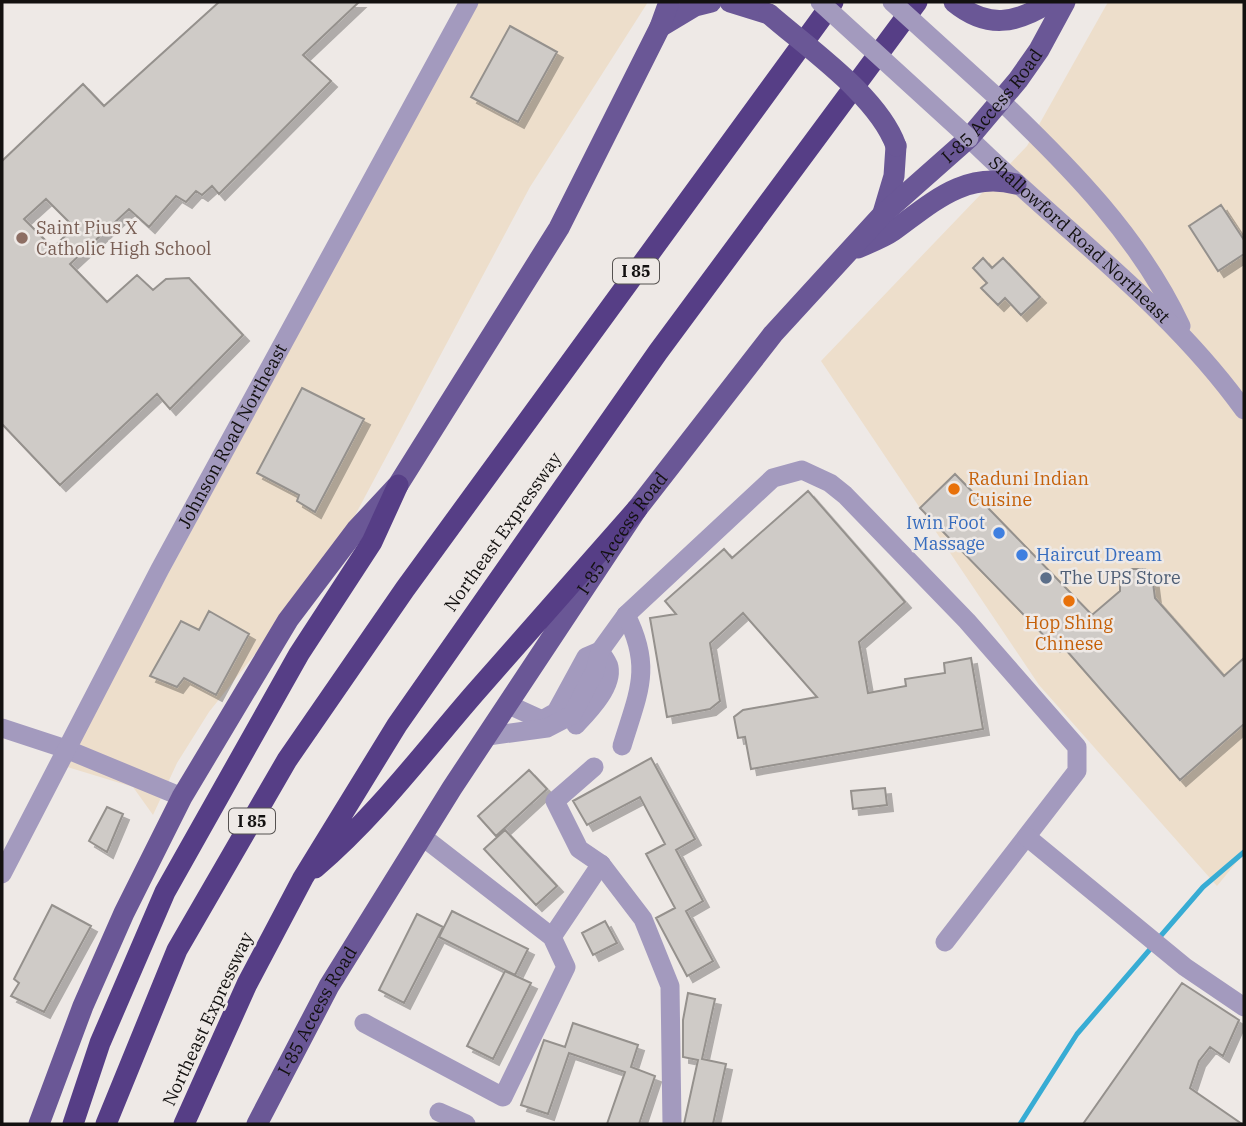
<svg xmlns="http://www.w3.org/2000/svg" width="1246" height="1126" font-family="'IBM Plex Serif',serif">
	<defs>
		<filter id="shadow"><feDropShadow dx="6" dy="6" stdDeviation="0" flood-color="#0004"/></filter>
	</defs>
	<rect width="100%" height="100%" fill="#eee9e6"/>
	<!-- commercial -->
	<path fill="#eddecb" d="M478 2H648L530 187 335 553 209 712 177 763 153 815 133 787 64 766Z
		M1108 2H1244V853L1217 886 1039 685 821 361 1027 146Z"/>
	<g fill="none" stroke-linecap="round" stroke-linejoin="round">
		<!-- stream -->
		<path stroke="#37acd4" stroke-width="5" d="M1158 939 1203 887 1244 852
			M1020 1124 1077 1034 1152 947"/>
	</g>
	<!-- building -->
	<path fill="#cfcbc7" stroke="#95918d" stroke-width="2" fill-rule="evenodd" filter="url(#shadow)" d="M219 2H359L303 55 331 81 219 194 212 186 202 195 196 191 186 202 176 196 149 227 129 209 70 264 107 302 137 275 153 290 166 279 189 278 243 335 170 409 157 394 60 485 2 424V161L83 84 104 106ZM46 199 74 227 53 248 24 219Z
		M510 26 557 52 518 122 471 97Z
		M1221 205 1244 240V254L1218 271 1189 226Z
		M983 258 992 268 1003 258 1040 297 1021 315 1005 298 998 305 981 288 987 283 973 268Z
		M302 388 364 419 315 512 297 501 299 495 257 473Z
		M955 474 1092 615 1120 591V576L1132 569H1145L1152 575 1155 598 1224 676 1244 658V724L1180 780 1059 642 1054 646 920 508Z
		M808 491 905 602 859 642 868 693 906 686 905 679 945 673 944 663 971 658 983 729 751 769 745 737 738 738 734 717 743 710 817 697 743 613 710 643 720 701 710 709 667 717 650 618 676 614 665 601 724 549 732 558Z
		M209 611 249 634 216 695 184 678 177 687 150 676 181 621 199 630Z
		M651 758 695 839 676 850 703 901 686 911 713 961 687 976 656 918 675 908 646 854 665 844 640 797 587 825 573 801Z
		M529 770 547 789 496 836 478 816Z
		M885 788 887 805 853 809 851 791Z
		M107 807 123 814 107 852 89 841Z
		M505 830 557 886 536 905 484 849Z
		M52 905 91 926 44 1012 11 996 19 983 14 979Z
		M452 911 528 949 515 975 439 937Z
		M417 914 443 927 404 1003 379 990Z
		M605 921 617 943 593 955 582 933Z
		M505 971 531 983 493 1059 467 1046Z
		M1182 983 1239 1020 1223 1056 1210 1047 1199 1061 1190 1088 1242 1124H1083Z
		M688 993 715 999 702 1059 726 1064 713 1124H684L698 1060 683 1057V1020Z
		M573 1023 638 1045 631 1067 655 1076 639 1124H607L625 1072 569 1053 548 1114 521 1105 544 1040 565 1047Z"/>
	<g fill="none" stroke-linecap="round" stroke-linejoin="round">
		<!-- minor -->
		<g stroke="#a39abe" stroke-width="19">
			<path d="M1001 101C1070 167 1140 238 1181 326"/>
			<path id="s1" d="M969 138C1061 229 1168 304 1244 410"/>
			<path d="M509 705 542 720 556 712 586 657 600 651"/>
			<path d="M576 725C588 712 613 687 609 667 608 662 603 656 600 652"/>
			<path d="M2 728 66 749 182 797"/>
			<path d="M488 736 547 728 572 715 595 671 600 651 626 615 773 478 802 470 830 483 845 495 967 621 1077 747V771L945 942"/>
			<path d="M622 746C638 693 653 668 626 615"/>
			<path d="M594 767 555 801 579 849 601 864 643 919 670 986 672 1124"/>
			<path d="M1027 837 1185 967 1244 1007"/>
			<path id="s2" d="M2 874 160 569 469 2"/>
			<path d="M552 937 601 864"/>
			<path d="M364 1023 503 1097 566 967 552 937 423 837"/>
			<path d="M439 1112 466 1124"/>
		</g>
		<!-- major -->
		<g stroke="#6a5796" stroke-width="21">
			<path d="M730 2 769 14"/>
			<path d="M954 2C987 29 1016 24 1050 2"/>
			<path d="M660 27 695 6 711 2"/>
			<path d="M883 213 894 176 896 146"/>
			<path d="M858 248C869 243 883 238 893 231 932 203 964 171 1016 184"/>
			<path d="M39 1124 83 1006 124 913 182 797 288 620 356 530 398 485 559 228 660 27 669 2"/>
			<path id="s3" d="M257 1124 329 986 452 788 637 509 773 334 882 215 969 138 1018 80 1039 50 1065 2"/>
		</g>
		<!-- highway -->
		<path stroke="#563e86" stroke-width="21" d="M315 868C376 816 422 754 474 694 528 632 583 571 637 509
			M73 1124 100 1043 165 892 299 654 372 542 398 485
			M106 1124 177 950 287 760 405 589 833 2
			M184 1124 247 984 303 878 397 725 658 352 917 2"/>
		<!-- minor-bridge -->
		<path stroke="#a39abe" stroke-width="19" d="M820 2 969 138
			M892 2 1001 101"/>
		<!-- major-bridge -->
		<path stroke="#6a5796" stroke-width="21" d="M769 14C809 49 878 96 896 146"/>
	</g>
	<!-- markers -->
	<circle fill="#8d6e63" stroke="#eee9e6" stroke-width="2.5" cx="22" cy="238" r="7"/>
	<g fill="#e8710a" stroke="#eee9e6" stroke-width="2.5">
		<circle cx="954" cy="489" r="7"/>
		<circle cx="1069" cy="601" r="7"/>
	</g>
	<g fill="#3f7fe0" stroke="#eee9e6" stroke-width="2.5">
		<circle cx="999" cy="533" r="7"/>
		<circle cx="1022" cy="555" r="7"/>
	</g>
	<circle fill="#5c6f8a" stroke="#eee9e6" stroke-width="2.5" cx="1046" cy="578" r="7"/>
	<g text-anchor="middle" stroke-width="5" stroke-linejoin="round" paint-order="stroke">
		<!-- shield labels -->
		<g fill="#eee9e6" stroke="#555250" stroke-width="2">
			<rect x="613" y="258.5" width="46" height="25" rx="5"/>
			<rect x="229" y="808.5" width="46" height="25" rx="5"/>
		</g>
		<g font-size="16" font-weight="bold" fill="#131110">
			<text x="636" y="277">I 85</text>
			<text x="252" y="827">I 85</text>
		</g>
		<!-- street labels -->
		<g font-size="18" fill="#131110" stroke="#eee9e6">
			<text dy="6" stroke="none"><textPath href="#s3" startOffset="1262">I-85 Access Road</textPath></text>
			<text dy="6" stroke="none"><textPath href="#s1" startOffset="150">Shallowford Road Northeast</textPath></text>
			<text dy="6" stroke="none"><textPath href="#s2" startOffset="495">Johnson Road Northeast</textPath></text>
			<text transform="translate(503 532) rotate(-55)" y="6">Northeast Expressway</text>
			<text dy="6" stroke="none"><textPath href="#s3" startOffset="695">I-85 Access Road</textPath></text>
			<text dy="6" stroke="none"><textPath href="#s3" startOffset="128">I-85 Access Road</textPath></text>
			<text transform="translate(208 1019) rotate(-65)" y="6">Northeast Expressway</text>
		</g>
		<!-- education labels -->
		<g font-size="18" fill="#785e54" stroke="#eee9e6" text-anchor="start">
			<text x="36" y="234">Saint Pius X<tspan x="36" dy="21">Catholic High School</tspan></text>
		</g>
		<!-- food labels -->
		<g font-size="18" fill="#c56008" stroke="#eee9e6" text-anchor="start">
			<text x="968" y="485">Raduni Indian<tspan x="968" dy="21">Cuisine</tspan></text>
			<text x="1069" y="629" text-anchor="middle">Hop Shing<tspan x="1069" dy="21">Chinese</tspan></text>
		</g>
		<!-- shop labels -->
		<g font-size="18" fill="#366cbe" stroke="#eee9e6" text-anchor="end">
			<text x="985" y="529">Iwin Foot<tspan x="985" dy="21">Massage</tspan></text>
			<text x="1036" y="561" text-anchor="start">Haircut Dream</text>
		</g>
		<!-- service labels -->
		<g font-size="18" fill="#4e5e75" stroke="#eee9e6" text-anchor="start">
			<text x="1060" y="584">The UPS Store</text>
		</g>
	</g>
	<!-- border -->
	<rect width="1246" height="1126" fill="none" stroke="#131110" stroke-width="7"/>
</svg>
